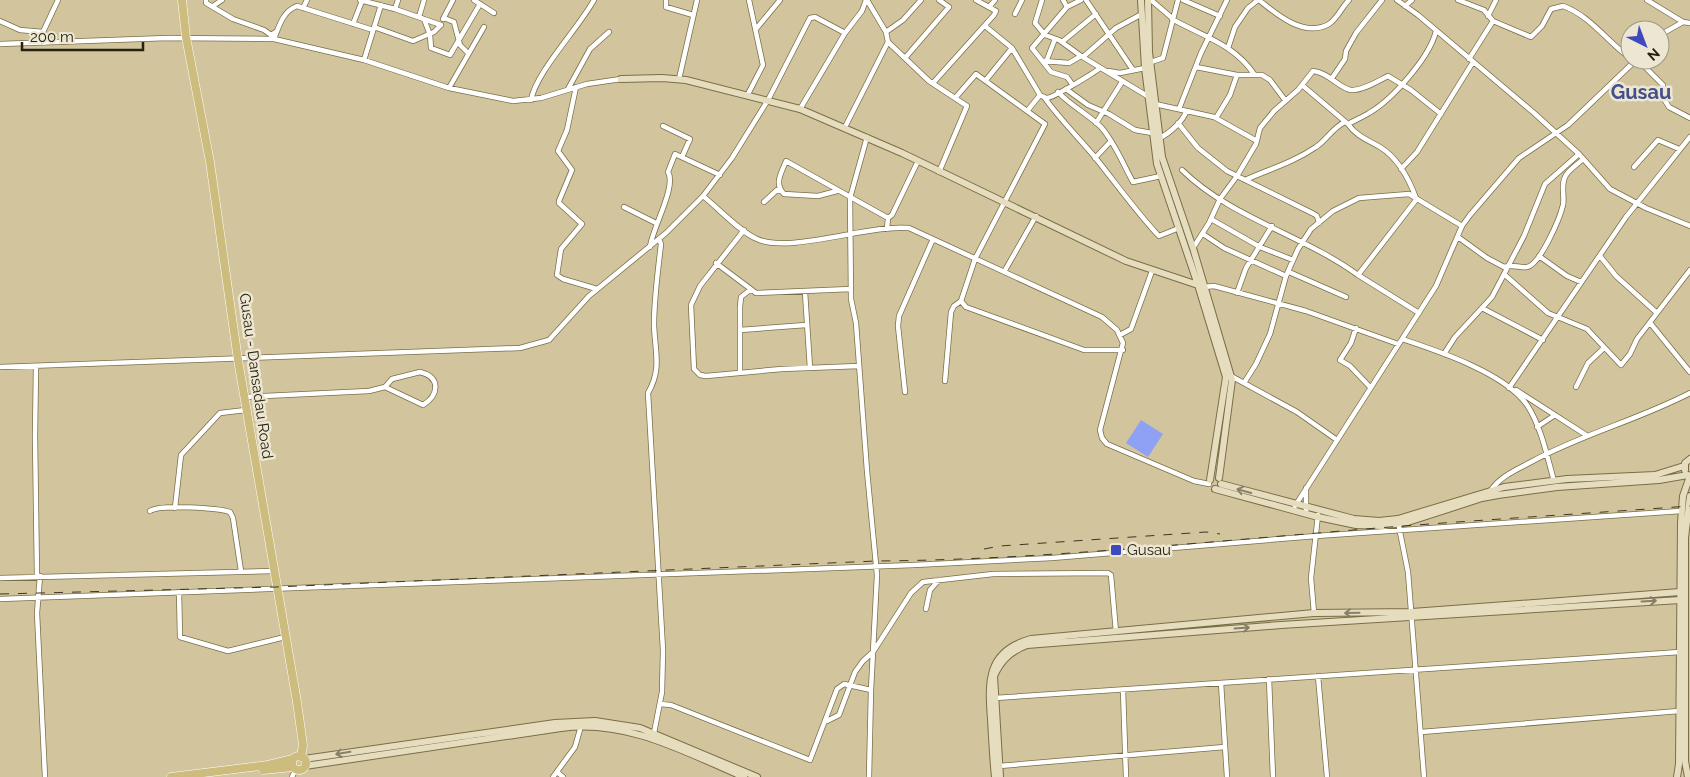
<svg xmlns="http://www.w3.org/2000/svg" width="1690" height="777" font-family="Raleway,sans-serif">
	<rect width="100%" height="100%" fill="#d2c59d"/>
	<!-- green -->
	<path fill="#8ea1f4" d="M1141 420 1163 434 1148 457 1126 443Z"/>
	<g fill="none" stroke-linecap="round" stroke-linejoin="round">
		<defs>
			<path id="street" d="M206 0V3L233 19 264 30 271 35 277 31
				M360 0 395 9 441 25 434 32 413 41 374 27
				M474 0 494 13
				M666 0V7L693 15
				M1042 0 1035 23 1045 35 1059 40 1081 56 1149 97
				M1063 0 1067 7 1081 0
				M1086 0 1133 70
				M1151 0 1172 18
				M1183 0 1220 16
				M1259 0C1276 14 1304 38 1329 24 1337 19 1342 7 1349 0
				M1397 0 1418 15 1534 113 1579 154 1610 189 1646 208 1690 226
				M1458 0 1484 10 1493 21 1531 37 1542 26 1551 9 1563 6C1589 15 1608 42 1630 58
				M1647 0 1683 22 1690 23
				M213 6 222 0
				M1405 6 1412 0
				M989 7 995 0
				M1067 7 1032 48 1051 72 1067 77 1072 84
				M303 8 307 0
				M395 9 398 0
				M1015 14 1022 0
				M1488 16 1496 0
				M419 17 424 0
				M444 18 454 22 460 45 468 53
				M424 19 430 35 431 48 450 55 480 4
				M443 19 453 0
				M1172 19C1202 36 1234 44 1254 74
				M0 21 20 30 43 32
				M353 24 362 1
				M985 26 1012 48 1040 95C1041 96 1046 98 1047 98 1053 98 1094 73 1100 68
				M756 29 780 0
				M886 32 903 20 921 0
				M1660 35 1683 22
				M274 39C279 26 283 11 297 6L373 30
				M888 42 929 81 967 106 939 172
				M1062 42 1096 14
				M44 43 43 32 58 0
				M0 44 168 38 274 39 364 60 449 88 513 101 541 98 587 84 621 79
				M1228 48 1235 27 1248 8 1258 0
				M1083 57 1116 28 1142 14
				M905 58 949 7 939 0
				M1469 59 1493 21
				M364 60 381 5
				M1638 60 1663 85 1662 96 1669 107 1690 118
				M1044 61 1069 63 1081 56
				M1046 62 1055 39
				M1151 62 1163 58 1178 0
				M1196 67 1237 75H1262L1270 80 1285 100
				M1108 71 1120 73 1145 68
				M1332 78 1345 59 1346 51 1356 33 1382 0
				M679 79 697 0
				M986 80 1012 48
				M933 83 994 15 996 11 976 0
				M1302 85 1348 124C1356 136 1368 140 1380 147 1398 158 1409 179 1416 198
				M576 87 567 130 558 151 572 170 559 201V203L582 224 561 249 557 275 563 279 597 289
				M449 88 484 27
				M568 89 590 49 609 32
				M1066 89 1088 105 1109 114 1135 130 1152 133
				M1058 92C1071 106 1088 114 1101 127 1115 143 1123 164 1133 182L1161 176
				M748 94 763 65 749 0
				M956 97 976 74 1045 124 975 259 961 301 966 307 1084 350H1123
				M1044 97C1059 118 1077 136 1094 156 1115 182 1134 209 1157 234L1159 236 1179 228
				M531 100C536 72 578 29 594 0
				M1155 104 1214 117 1257 141
				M800 109 845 33 862 11 866 0
				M1179 109 1201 53 1227 0
				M1028 110 1040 95
				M1216 118 1230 95 1237 75
				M1096 123 1122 82
				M1178 123 1198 148 1227 171 1314 214 1317 216 1319 223
				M1348 124C1355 120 1363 117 1369 113 1392 100 1430 57 1436 31
				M663 126 690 139 682 157
				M845 127 888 42 886 32 867 0
				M867 137 850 198 851 299 856 323 867 471 877 575 871 690 869 777
				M1159 138C1168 135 1183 121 1186 112
				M1095 158 1111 141
				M1634 167 1658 140 1679 149
				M1401 169 1417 152 1473 62
				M1182 170C1231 218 1303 235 1358 275L1416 200
				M1245 180C1270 169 1294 162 1316 147 1327 140 1332 128 1345 122
				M837 191 818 196 784 194C774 183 781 174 786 161L888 218
				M703 196C718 208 740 232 757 239 789 254 870 224 909 228L1102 317 1117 330 1123 343 1100 430 1102 438 1107 444 1194 481 1209 484
				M764 202 777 190 780 191
				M624 207 656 223
				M1211 219 1260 247 1293 260
				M887 229 888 218 892 215 918 161
				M744 230 700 286 691 305 694 369 700 375 706 376 782 369 859 366
				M1203 234 1224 248 1286 276
				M1458 237 1487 258 1504 267C1513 264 1519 268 1527 267 1540 265 1560 218 1563 205 1565 195 1560 185 1566 175 1570 169 1578 164 1583 159
				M650 247C652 229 677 186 668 172L675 154 720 175
				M1193 248 1209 223 1220 199 1237 176 1256 144 1260 128 1274 111 1298 90 1313 71C1328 72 1340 89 1351 90 1362 91 1378 81 1388 76L1411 90 1441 114
				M1539 256 1567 276 1581 282
				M1600 256 1616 276 1657 313
				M716 263 756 293 851 289
				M1004 272 1036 216
				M1289 272 1346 297
				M1358 275 1419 313
				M1505 275 1548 313 1587 329 1621 365 1630 354 1637 339 1690 270
				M1204 287 1214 286 1306 311 1398 344
				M805 292 810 368
				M1237 293 1246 268 1272 226
				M1482 308 1543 340
				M1651 324 1690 372
				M1356 328 1351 343 1340 360 1350 366 1370 387
				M740 330 806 325
				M1120 335 1131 329 1152 271
				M1402 339C1438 351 1505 373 1527 405 1541 426 1547 456 1554 481
				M1444 354 1455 337 1492 297 1524 236 1545 184 1579 154
				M36 366 35 436 37 576
				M0 367 520 348 549 340 589 296 666 233 703 196 732 158 768 100 810 18 815 17 845 33
				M420 372C441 377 439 395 423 405L385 387 392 379Z
				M740 373V307L741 297 750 290
				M1231 376 1297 412 1337 440
				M945 381 951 312 954 306 961 301
				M1244 383 1256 364 1270 334 1286 276 1298 249 1311 229 1333 211 1359 198 1409 194 1462 226
				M1576 387 1588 363 1604 348
				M1509 388 1626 217 1690 137
				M1516 390 1586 435
				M905 392 898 326 899 316 933 239
				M244 397 369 391 385 387
				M1537 427 1555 415
				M1306 488V513
				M1491 490C1501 476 1516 470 1531 462 1582 434 1638 420 1690 393
				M1295 506 1436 286 1462 226 1470 215 1519 158 1568 125 1636 60
				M175 508 181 455 220 413 246 410
				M150 511C159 504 218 508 230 512L233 518 241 571
				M1399 527 1408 572 1424 777
				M40 576 37 613 45 777
				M0 578 273 571
				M179 592 180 637 228 651 285 637
				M0 599 914 565 1052 558 1316 536 1681 511
				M926 609 930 590 939 580
				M1314 613 1311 578 1318 515
				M1318 676 1327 777
				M1269 679 1273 777
				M1221 683 1227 777
				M1123 690 1126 777
				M995 698 1680 652
				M660 704 671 705 810 760 837 689 844 684 871 690
				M827 721 839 715 855 672 863 661 873 652 911 593 923 582 993 574 1108 573 1111 575 1116 632
				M1421 732 1679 711
				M654 733 662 692 663 650 648 393C662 369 655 352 654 325 654 298 658 271 661 244L659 239
				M999 766 1225 747
				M557 772 563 777
				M292 777 296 769
				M553 777 575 747 581 726"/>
			<path id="secondary" d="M1141 0 1145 68 1157 164 1198 285 1226 377 1210 480
				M1148 0 1149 52 1162 157 1193 248 1232 380 1219 478
				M621 79 662 78 686 80 800 109 902 153 1126 261 1204 287
				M1685 470V463L1690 459
				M1221 484 1354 519 1379 521 1398 519 1504 487 1567 479 1655 475 1684 466
				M1215 489 1318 517 1356 525 1382 526 1408 522 1482 498 1498 495 1557 487 1659 480 1688 475
				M304 759 555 723 595 721 640 728 757 777
				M305 766 561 728C627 719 685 752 744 777
				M995 777C993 758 992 738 991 719 988 681 987 651 1031 639L1314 613 1412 612 1680 592
				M1000 777 994 676C1001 660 1011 651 1027 645L1281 625 1680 600
				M1677 777 1679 764 1681 523 1683 496 1690 476
				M1688 777 1685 761V538L1690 496"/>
			<path id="primary" d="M182 0 186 37 210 162 238 360 297 702 303 745 301 757
				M292 763a7 7 0 1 1 14 0a7 7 0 1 1-14 0Z
				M263 770 293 767
				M171 777 268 765 293 759"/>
		</defs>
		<!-- street casing -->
		<use href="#street" stroke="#7a6e48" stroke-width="6"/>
		<!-- secondary casing -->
		<use href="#secondary" stroke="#7a6e48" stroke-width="8"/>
		<!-- primary casing -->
		<use href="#primary" stroke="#fff" stroke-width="9"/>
		<!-- street -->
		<use href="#street" stroke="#fff" stroke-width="4.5"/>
		<!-- secondary -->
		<use href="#secondary" stroke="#e6ddbe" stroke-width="6"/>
		<!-- primary -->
		<use href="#primary" stroke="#ccbc7d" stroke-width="8"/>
		<!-- rail -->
		<path stroke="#3c3724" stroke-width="1" stroke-dasharray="9 9" stroke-linecap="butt" d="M984 549 1000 546 1206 532 1220 534
			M0 594 276 587 876 561C1024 560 1171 545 1318 533 1442 522 1566 515 1690 506"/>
	</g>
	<!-- one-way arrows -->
	<defs><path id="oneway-shaft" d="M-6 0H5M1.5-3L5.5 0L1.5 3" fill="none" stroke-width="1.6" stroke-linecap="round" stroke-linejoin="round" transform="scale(1.25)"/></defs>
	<g stroke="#868068">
		<use href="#oneway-shaft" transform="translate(1244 491) rotate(-165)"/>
		<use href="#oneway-shaft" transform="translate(1649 601) rotate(-3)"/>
		<use href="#oneway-shaft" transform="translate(1352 613) rotate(179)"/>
		<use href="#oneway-shaft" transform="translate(1242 628) rotate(-4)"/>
		<use href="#oneway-shaft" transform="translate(343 753) rotate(171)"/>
	</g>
	<!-- markers -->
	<rect fill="#3e49bd" stroke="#ece6d2" stroke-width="2" x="1110" y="544" width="12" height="12" rx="2.5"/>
	<g text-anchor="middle" stroke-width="5" stroke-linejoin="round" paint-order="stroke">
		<!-- street labels -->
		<g font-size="15" fill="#262212" stroke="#ece6d2">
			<text transform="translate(256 376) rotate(82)" y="5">Gusau - Dansadau Road</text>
		</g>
		<!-- poi labels -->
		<g font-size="15" fill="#262212" stroke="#ece6d2" text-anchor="start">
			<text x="1127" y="555">Gusau</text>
		</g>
		<!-- district labels -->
		<g font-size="20" font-weight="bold" fill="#44508d" stroke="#ece6d2">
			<text x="1641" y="99">Gusau</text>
		</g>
	</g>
	<!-- north arrow -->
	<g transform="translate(1645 45) rotate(138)"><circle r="24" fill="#ece6d2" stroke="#9d9885"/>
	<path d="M0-4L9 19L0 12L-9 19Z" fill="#3e49bd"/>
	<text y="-8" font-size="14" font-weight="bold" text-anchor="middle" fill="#262212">N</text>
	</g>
	<!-- scale -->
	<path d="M22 42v8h121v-8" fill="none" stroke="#262212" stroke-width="2.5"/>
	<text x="30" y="42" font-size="15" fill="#262212" stroke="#ece6d2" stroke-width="4" paint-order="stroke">200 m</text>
</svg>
